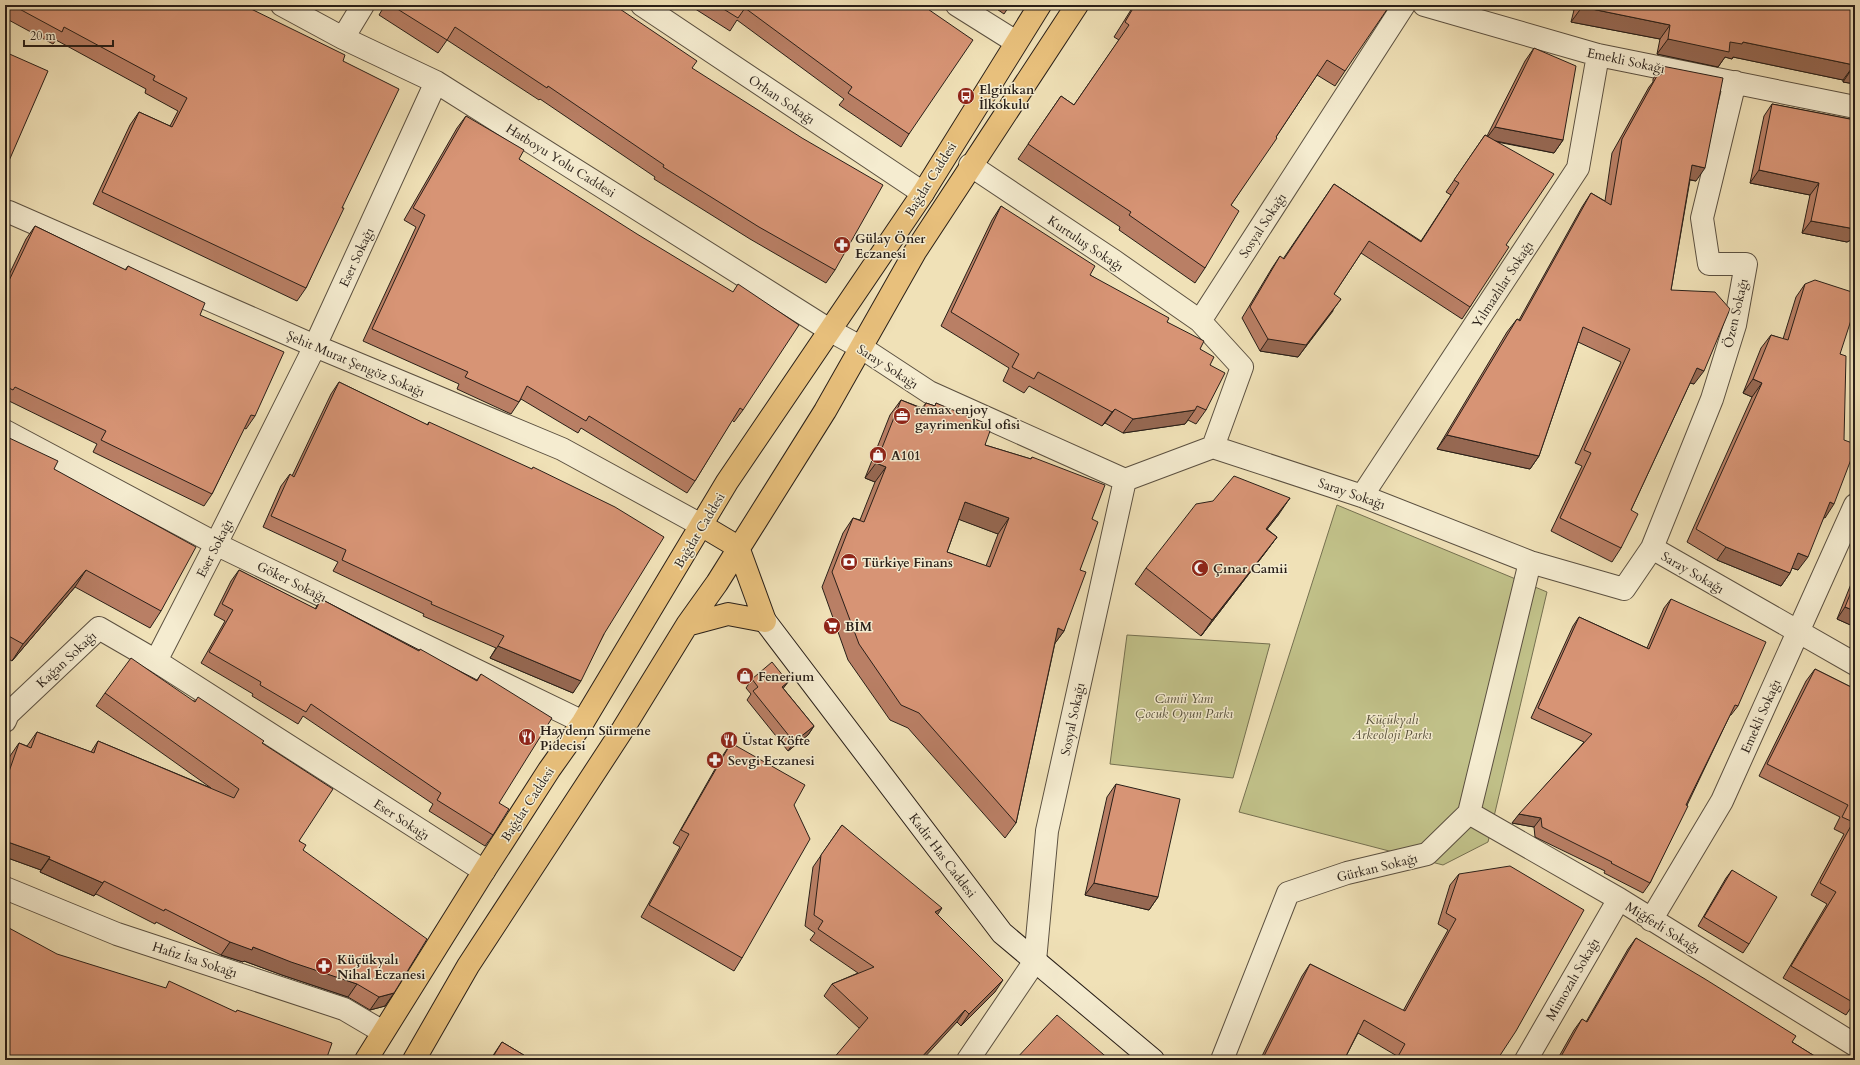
<svg xmlns="http://www.w3.org/2000/svg" width="1860" height="1065" font-family="Cardo,serif">
	<rect width="100%" height="100%" fill="#f0e1b7"/>
	<filter id="stains"><feTurbulence type="fractalNoise" baseFrequency=".005" numOctaves="4"/><feColorMatrix values="0 0 0 0 .2 0 0 0 0 .09 0 0 0 0 .02 0 0 0 .5 -.17"/></filter>
	<radialGradient id="worn" r=".72"><stop offset=".6" stop-color="#630" stop-opacity="0"/><stop offset="1" stop-color="#630" stop-opacity=".3"/></radialGradient>
	<!-- green -->
	<path fill="#c1c189" stroke="#757050" d="M1337 505 1547 592 1488 842 1443 865 1239 812Z
		M1127 635 1270 644 1233 778 1110 764Z"/>
	<g fill="none" stroke-linecap="round" stroke-linejoin="round">
		<defs>
			<path id="street" d="M282 5 343 38 436 82 831 331 862 348 929 392 1125 480 1213 447 1362 496 1530 562 1624 589 1652 548 1712 399 1735 325 1746 264H1709L1702 218 1735 82
				M642 5 923 193
				M957 5 1016 42
				M1424 5 1598 55 1855 107
				M343 38 363 5
				M436 82 315 346 216 544 156 661 484 871
				M970 165 1114 261 1200 321
				M5 213 9 212 315 346 562 449 701 525
				M5 431 226 549 583 722
				M1213 447 1242 367 1200 321 1404 5
				M1362 496 1578 168 1598 55
				M1652 548 1855 664
				M5 721 8 714 99 628 156 661
				M1469 813 1619 899 1855 1045
				M5 888 117 934 344 1009 383 1032
				M1651 920 1722 801 1855 505
				M968 1060 1035 961 1047 831 1125 480
				M1222 1060 1288 893 1347 873 1427 854 1469 813 1530 562
				M1526 1060 1619 899"/>
			<path id="secondary" d="M765 621 1002 933 1153 1060"/>
			<path id="primary" d="M687 625 728 614 765 621 738 547 701 525
				M366 1060 484 871 549 770 583 722 727 482 923 193 1040 5
				M414 1060 468 966 623 729 687 625 717 583 825 411 915 252 1077 5"/>
		</defs>
		<!-- street casing -->
		<use href="#street" stroke="#5b5040" stroke-width="24"/>
		<!-- secondary casing -->
		<use href="#secondary" stroke="#291f18" stroke-width="24"/>
		<!-- primary casing -->
		<use href="#primary" stroke="#291f18" stroke-width="24"/>
		<!-- street -->
		<use href="#street" stroke="#f5ecd0" stroke-width="22"/>
		<!-- secondary -->
		<use href="#secondary" stroke="#f5ecd0" stroke-width="22"/>
		<!-- primary -->
		<use href="#primary" stroke="#e8c07c" stroke-width="22"/>
	</g>
	<!-- wall -->
	<path fill="#b97f65" stroke="#291f18" fill-rule="evenodd" d="M5 5H243L343 61 342 208 306 288 297 301 93 204 130 125 139 112 170 126 178 111 145 93 146 89 56 40 53 44 5 18Z
		M385 5H614L692 68 835 270 826 283 750 239 654 179 655 177 540 99 539 100 447 40 438 53 379 15Z
		M689 5H922L909 134 901 147 839 105 844 99 737 20 730 31Z
		M991 5H1010L1004 14Z
		M1134 5H1379L1345 71 1335 86 1317 75 1276 137 1231 205 1205 268 1195 283 1119 230 1120 227 1018 159 1061 96 1074 105 1119 40 1114 37Z
		M1557 5H1855V84L1843 82V80L1733 57 1732 59 1725 57 1718 67 1657 54 1660 39 1571 22 1574 10Z
		M1534 48 1563 140 1554 153 1497 142 1506 245 1470 307 1462 319 1361 253 1334 294 1333 311 1298 357 1260 351 1242 318 1272 268 1280 256 1283 259 1334 184 1421 241 1451 195 1446 192 1485 135 1487 136 1525 61Z
		M1662 66 1696 181 1690 180 1671 290 1694 384 1690 383 1631 510 1621 548 1612 562 1551 531 1582 466 1575 463 1621 362 1578 342 1539 456 1530 469 1437 449 1507 332 1517 319 1519 320 1582 207 1591 193 1605 201 1612 153 1649 87 1653 82V79Z
		M1772 104 1855 120V238L1847 242 1802 233 1810 195 1750 183 1764 116Z
		M466 116 519 159 743 410 734 422 732 420 695 481 687 493 581 428 578 433 521 399 511 414 457 389 459 384 363 341 416 227 404 220 457 128Z
		M1001 206 1090 275 1167 322 1200 349 1210 365 1206 410 1196 424 1188 420 1185 424 1123 433 1105 423 1102 426 1029 386 1024 393 1003 381 1009 368 941 326 992 220Z
		M35 226 125 270 128 266 200 315 255 416 246 429 244 428 212 494 204 506 93 452 97 444 7 400 5 402V283L26 239Z
		M1805 284 1840 354 1825 518 1824 517 1798 570 1792 568 1790 573 1781 586 1717 560 1687 542 1752 397 1743 393 1761 348 1771 335 1783 339 1796 297Z
		M339 382 427 425 429 422 604 634 573 693 490 658 496 648 423 616 424 614 333 571 338 562 263 527 281 486 290 474 292 476 331 394Z
		M901 400 922 408 926 403 935 406 936 403 982 428 985 445 1031 459 1032 457 1092 519 1080 570 1064 631 1055 643 1016 823 1005 838 908 728 890 720 848 660 822 587 843 533 853 518 860 520 875 482 865 478 890 415ZM959 519 998 534 986 566 947 552Z
		M5 436 54 469 161 611 150 628 75 587 12 661 5 657Z
		M1279 514 1267 529 1277 537 1265 553 1201 636 1135 584 1146 568Z
		M239 570 315 609 321 599 477 680 481 674 499 803 493 835 485 846 429 811 433 804 303 716 298 724 252 696 253 694 201 663 225 621 214 615 231 581Z
		M1855 574V627L1837 619Z
		M1671 599 1738 706 1731 715H1730L1650 883 1643 893 1604 873 1605 871 1535 837 1534 827 1512 823 1584 742 1531 718 1573 626 1579 617 1647 648 1664 608Z
		M1815 669 1855 689 1854 1003 1846 1015 1783 978 1827 904 1811 895 1844 834 1834 829 1840 817 1759 776 1806 681Z
		M752 679 788 682 783 688 814 726 808 735 788 751 747 700 751 694 746 688Z
		M105 693 195 701 262 743 303 850 394 993 385 1006 370 1010 348 997 282 975 244 961 243 962 221 955 156 922 155 924 96 894 94 896 40 872 41 870 5 857V771L10 756 19 743 27 746 37 732 91 752 98 741 211 788 96 706Z
		M731 743 794 805 742 958 734 971 641 917 680 847 673 843 723 755Z
		M1116 784 1158 897 1149 910 1085 895 1107 797Z
		M842 825 937 914 995 992 961 1026 957 1022 859 1028 824 996 832 984 858 973 810 940 815 933 805 926 813 867Z
		M1732 870 1749 944 1743 953 1698 926 1726 878Z
		M1459 874 1497 1060H1395L1397 1056 1358 1033 1344 1060H1260L1302 976 1310 964 1403 1011 1448 930 1438 924 1450 885Z
		M1636 938 1792 1042 1821 1060H1557L1574 1030 1582 1019 1586 1022 1628 949Z
		M502 1042 532 1060H490Z"/>
	<!-- shaded-wall -->
	<path fill="#966852" stroke="#291f18" d="M1557 5H1577L1574 10Z
		M1582 7 1670 25 1660 39 1571 22Z
		M1668 39 1743 42 1854 65 1843 80 1733 57 1732 59 1725 57 1718 67 1657 54Z
		M1853 67H1855V84L1843 82Z
		M1495 127 1563 140 1554 153 1486 139Z
		M1692 165 1705 168 1696 181 1683 178Z
		M1759 170 1819 183 1810 195 1750 183Z
		M1811 221 1855 229V238L1847 242 1802 233Z
		M1341 299 1298 357 1260 351 1268 339Z
		M1697 368 1704 371 1694 384 1687 382Z
		M1753 379 1762 383 1752 397 1743 393Z
		M1115 409 1105 423 1102 426 1112 412Z
		M1195 410 1185 424 1123 433 1133 419Z
		M1447 435 1539 456 1530 469 1437 449Z
		M876 463 886 467 875 482 865 478Z
		M1290 498 1279 514 1255 545 1266 529Z
		M965 502 1009 518 998 534 955 518Z
		M1830 502 1834 504 1825 518 1820 516Z
		M1277 537 1265 553 1201 636 1212 620Z
		M1726 547 1790 573 1781 586 1717 560Z
		M1798 553 1808 557 1798 570 1789 567Z
		M86 570 75 587 12 661 23 644Z
		M1845 607 1855 611V627L1837 619Z
		M1058 628 1064 631 1053 646Z
		M498 646 581 681 573 693 490 658Z
		M788 682 782 690V687Z
		M814 726 808 735 788 751 794 742Z
		M1519 814 1541 818 1534 827 1512 823Z
		M5 829 9 830 5 836Z
		M5 841 50 857 41 870 5 857Z
		M49 859 103 883 94 896 40 872Z
		M1094 883 1158 897 1149 910 1085 895Z
		M942 908 934 920 935 912Z
		M230 942 253 947 357 984 348 997 282 975 244 961 243 962 221 955Z
		M1003 980 995 992 961 1026 969 1014Z
		M394 993 385 1006 370 1010 379 997Z
		M965 1010 957 1022 922 1060H919Z"/>
	<!-- building -->
	<path fill="#d79475" stroke="#291f18" fill-rule="evenodd" d="M12 5H243L345 55 343 61 399 89 342 208H344L306 288 102 192 139 112 172 127 187 98 153 80 155 76 64 27 62 32Z
		M391 5H614L697 61 692 68 802 138 883 185 835 270 759 227 663 167 664 165 548 86 547 88 455 27 447 40Z
		M717 5H922L973 40 909 134 848 93 852 87 745 8 738 18Z
		M1135 5H1379L1388 8 1345 71 1327 60 1276 137 1277 138 1231 205 1239 211 1205 268 1129 215 1131 212 1028 144 1061 96 1074 105 1129 25 1125 22Z
		M1582 5H1855V67H1853L1854 65 1743 42 1742 44 1730 42 1729 52 1668 39 1670 25 1582 7Z
		M1534 48 1576 66 1563 140 1495 127Z
		M5 52 48 71 5 170Z
		M1662 66 1723 78 1705 168 1692 165 1671 290 1715 292 1730 309 1704 371 1697 368 1631 510 1638 514 1621 548 1560 518 1591 453 1584 450 1630 349 1583 327 1539 456 1447 435 1517 319 1520 321 1591 193 1611 205 1622 139 1658 74 1661 75Z
		M1772 104 1855 120V229L1811 221 1819 183 1759 170Z
		M466 116 524 150 519 159 637 234 733 292 738 284 799 325 743 410 740 408 695 481 589 416 586 421 527 386 519 402 465 377 468 372 372 329 425 215 413 208Z
		M1485 135 1554 174 1506 245 1509 247 1470 307 1369 241 1334 294 1341 299 1306 345 1268 339 1250 307 1280 256 1284 259 1334 184 1421 242 1459 183 1454 180Z
		M1001 206 1095 266 1090 275 1169 318 1167 322 1204 341 1200 349 1214 357 1210 365 1225 373 1206 410 1197 406 1195 410 1133 419 1115 409 1112 412 1038 372 1034 379 1012 367 1019 354 951 312Z
		M35 226 126 270 128 266 205 303 200 315 284 352 255 416 251 415 212 494 101 440 106 431 15 387 13 390 5 386V289Z
		M1815 280 1855 293V308L1840 354 1846 356 1844 440 1855 444V449L1834 504 1830 502 1808 557 1798 553 1790 573 1726 547 1696 529 1762 383 1753 379 1771 335 1788 340 1805 284Z
		M339 382 428 425 429 422 532 469 533 467 615 507 664 537 604 634 581 681 498 646 504 636 431 604 432 602 342 560 346 550 271 516 290 474 294 477Z
		M901 400 923 409 926 403 935 406 936 403 985 423 982 428 990 431 985 445 1031 459 1032 457 1105 485 1092 519 1098 522 1080 570 1086 572 1064 631 1058 628 1016 823 919 713 901 705 859 644 832 572 853 518 864 522 886 467 876 463ZM965 502 1009 518 990 567 947 552Z
		M5 436 58 461 54 469 196 547 161 611 86 570 23 644 5 634Z
		M1234 476 1290 498 1266 529 1277 537 1212 620 1146 568 1196 504 1213 501Z
		M239 570 316 609 321 599 419 651 420 649 477 681 481 674 552 718 499 803 509 809 493 835 437 800 441 793 311 704 306 712 260 685 261 682 209 652 233 610 222 604Z
		M1855 582V611L1845 607Z
		M1671 599 1766 642 1738 706 1735 705 1686 805 1688 806 1650 883 1611 863 1612 862 1542 827 1541 818 1519 814 1592 734 1538 708 1579 617 1649 649Z
		M131 658 195 702 198 697 264 741 262 743 333 789 299 841 306 845 303 850 427 939 394 993 379 997 357 984 291 962 253 947 252 950 230 942 165 909 164 911 104 881 103 883 49 859 50 857 5 841 9 830 5 829V783L19 743 31 748 37 732 94 753 98 741 234 798 239 789 105 693Z
		M772 662 788 682 782 687 814 726 794 742 753 691 758 687 752 679Z
		M1815 669 1855 689V1000L1854 1003 1791 966 1836 892 1820 883 1853 822 1842 817 1848 805 1767 764Z
		M731 743 805 785 794 805 810 839 742 958 649 905 689 834 681 830Z
		M1116 784 1180 799 1158 897 1094 883Z
		M842 825 942 908 935 912 1003 980 969 1014 965 1010 919 1060H832L868 1018 832 984 874 967 818 929 823 921 814 915 821 855Z
		M1510 866 1584 910 1516 1031 1497 1060H1396L1405 1044 1364 1020 1344 1060H1262L1310 964 1405 1011 1456 919 1446 913 1459 874Z
		M1732 870 1777 897 1749 944 1704 917Z
		M9 928 57 954 166 988 169 981 236 1012 237 1010 332 1043 326 1060H5V929Z
		M1636 938 1705 979 1796 1036 1792 1042 1821 1060H1559L1582 1019 1587 1022Z
		M1057 1015 1110 1060H1015Z
		M502 1042 532 1060H491Z"/>
	<!-- icons -->
	<defs>
		<symbol id="bus-disc" viewBox="-11 -11 22 22"><circle r="9.5" fill="#8f2418" stroke="#f5ecd0"/><path d="M-5-6H5V4H4V6H2V4H-2V6H-4V4H-5ZM-3.5-4V0h7V-4ZM-3.5 1.2v1.5H-2V1.2ZM2 1.2v1.5H3.5V1.2Z" fill="#fff"/></symbol>
		<symbol id="pharmacy-disc" viewBox="-11 -11 22 22"><circle r="9.5" fill="#8f2418" stroke="#f5ecd0"/><path d="M-2-6h4v4h4v4h-4v4h-4v-4h-4v-4h4Z" fill="#fff"/></symbol>
		<symbol id="office-disc" viewBox="-11 -11 22 22"><circle r="9.5" fill="#8f2418" stroke="#f5ecd0"/><path d="M-6-3h4V-5.5h4V-3h4V5H-6ZM-1-4.5V-3h2v-1.5ZM-6 0V1H6V0Z" fill="#fff"/></symbol>
		<symbol id="shop-disc" viewBox="-11 -11 22 22"><circle r="9.5" fill="#8f2418" stroke="#f5ecd0"/><path d="M-5-2.5h2.3a2.7 3.5 0 0 1 5.4 0H5L5.5 6h-11ZM-1.5-2.5h3a1.5 2.3 0 0 0-3 0Z" fill="#fff"/></symbol>
		<symbol id="bank-disc" viewBox="-11 -11 22 22"><circle r="9.5" fill="#8f2418" stroke="#f5ecd0"/><path d="M-6-4H6V4H-6ZM0-2.3a2.3 2.3 0 1 0 0 4.6a2.3 2.3 0 1 0 0-4.6Z" fill="#fff"/></symbol>
		<symbol id="mosque-disc" viewBox="-11 -11 22 22"><circle r="9.5" fill="#8f2418" stroke="#f5ecd0"/><path d="M3.5-4.9A6 6 0 1 0 3.5 4.9A5 5 0 1 1 3.5-4.9Z" fill="#fff"/></symbol>
		<symbol id="supermarket-disc" viewBox="-11 -11 22 22"><circle r="9.5" fill="#8f2418" stroke="#f5ecd0"/><path d="M-6-5.5h2.5l.6 2H6L4.5 2H-2.5L-4.4-4H-6ZM-1.5 3.2a1.3 1.3 0 1 0 .1 0ZM3 3.2a1.3 1.3 0 1 0 .1 0Z" fill="#fff"/></symbol>
		<symbol id="restaurant-disc" viewBox="-11 -11 22 22"><circle r="9.5" fill="#8f2418" stroke="#f5ecd0"/><path d="M-5-6h1v4h1v-4h1v4h1v-4h1v5L-1.5 .5V6h-2V.5L-5-1ZM5-6V6H3V1.5H1.5Q1.5-4 5-6Z" fill="#fff"/></symbol>
	</defs>
	<g fill-rule="evenodd">
		<use href="#bus-disc" x="956" y="86" width="20" height="20"/>
		<use href="#pharmacy-disc" x="832" y="235" width="20" height="20"/>
		<use href="#office-disc" x="892" y="406" width="20" height="20"/>
		<use href="#shop-disc" x="868" y="445" width="20" height="20"/>
		<use href="#bank-disc" x="839" y="552" width="20" height="20"/>
		<use href="#mosque-disc" x="1190" y="558" width="20" height="20"/>
		<use href="#supermarket-disc" x="822" y="616" width="20" height="20"/>
		<use href="#shop-disc" x="735" y="666" width="20" height="20"/>
		<use href="#restaurant-disc" x="517" y="727" width="20" height="20"/>
		<use href="#restaurant-disc" x="719" y="730" width="20" height="20"/>
		<use href="#pharmacy-disc" x="705" y="750" width="20" height="20"/>
		<use href="#pharmacy-disc" x="314" y="956" width="20" height="20"/>
	</g>
	<g text-anchor="middle" stroke-width="3" stroke-linejoin="round" paint-order="stroke">
		<!-- street labels -->
		<g font-size="13" fill="#291f18" stroke="#f5ecd0">
			<text transform="translate(1626 60) rotate(12)" y="5">Emekli Sokağı</text>
			<text transform="translate(782 99) rotate(34)" y="5">Orhan Sokağı</text>
			<text transform="translate(561 160) rotate(32)" y="5">Hatboyu Yolu Caddesi</text>
			<text transform="translate(930 179) rotate(-58)" y="5">Bağdat Caddesi</text>
			<text transform="translate(1262 225) rotate(-57)" y="5">Sosyal Sokağı</text>
			<text transform="translate(1086 243) rotate(34)" y="5">Kurtuluş Sokağı</text>
			<text transform="translate(356 257) rotate(-65)" y="5">Eser Sokağı</text>
			<text transform="translate(1502 284) rotate(-57)" y="5">Yılmazlılar Sokağı</text>
			<text transform="translate(1735 313) rotate(-77)" y="5">Özen Sokağı</text>
			<text transform="translate(356 363) rotate(23)" y="5">Şehit Murat Şengöz Sokağı</text>
			<text transform="translate(888 366) rotate(33)" y="5">Saray Sokağı</text>
			<text transform="translate(1352 493) rotate(19)" y="5">Saray Sokağı</text>
			<text transform="translate(699 530) rotate(-59)" y="5">Bağdat Caddesi</text>
			<text transform="translate(214 548) rotate(-63)" y="5">Eser Sokağı</text>
			<text transform="translate(1693 572) rotate(30)" y="5">Saray Sokağı</text>
			<text transform="translate(292 581) rotate(26)" y="5">Göker Sokağı</text>
			<text transform="translate(66 659) rotate(-43)" y="5">Kağan Sokağı</text>
			<text transform="translate(1760 716) rotate(-66)" y="5">Emekli Sokağı</text>
			<text transform="translate(1072 719) rotate(-78)" y="5">Sosyal Sokağı</text>
			<text transform="translate(527 804) rotate(-57)" y="5">Bağdat Caddesi</text>
			<text transform="translate(402 819) rotate(33)" y="5">Eser Sokağı</text>
			<text transform="translate(943 855) rotate(53)" y="5">Kadir Has Caddesi</text>
			<text transform="translate(1377 867) rotate(-14)" y="5">Gürkan Sokağı</text>
			<text transform="translate(1663 927) rotate(32)" y="5">Miğferli Sokağı</text>
			<text transform="translate(195 959) rotate(18)" y="5">Hafız İsa Sokağı</text>
			<text transform="translate(1572 979) rotate(-60)" y="5">Mimozalı Sokağı</text>
		</g>
		<!-- poi labels -->
		<g font-size="13" font-weight="bold" fill="#291f18" stroke="#f5ecd0" text-anchor="start">
			<text x="979" y="94">Elginkan<tspan x="979" dy="15">İlkokulu</tspan></text>
			<text x="855" y="243">Gülay Öner<tspan x="855" dy="15">Eczanesi</tspan></text>
			<text x="915" y="414">remax enjoy<tspan x="915" dy="15">gayrimenkul ofisi</tspan></text>
			<text x="891" y="460">A101</text>
			<text x="862" y="567">Türkiye Finans</text>
			<text x="1213" y="573">Çınar Camii</text>
			<text x="845" y="631">BİM</text>
			<text x="758" y="681">Fenerium</text>
			<text x="540" y="735">Haydenn Sürmene<tspan x="540" dy="15">Pidecisi</tspan></text>
			<text x="742" y="745">Üstat Köfte</text>
			<text x="728" y="765">Sevgi Eczanesi</text>
			<text x="337" y="964">Küçükyalı<tspan x="337" dy="15">Nihal Eczanesi</tspan></text>
		</g>
		<!-- park labels -->
		<g font-size="13" font-style="italic" fill="#57503a" stroke="#f5ecd0">
			<text x="1184" y="703">Camii Yanı<tspan x="1184" dy="15">Çocuk Oyun Parkı</tspan></text>
			<text x="1392" y="724">Küçükyalı<tspan x="1392" dy="15">Arkeoloji Parkı</tspan></text>
		</g>
	</g>
	<!-- margin -->
	<rect width="1860" height="1065" fill="none" stroke="#f0e1b7" stroke-width="20"/>
	<rect x="6" y="6" width="1848" height="1053" fill="none" stroke="#291f18" stroke-width="2"/>
	<rect x="10" y="10" width="1840" height="1045" fill="none" stroke="#291f18"/>
	<!-- scale -->
	<path d="M24 40v6h89v-6" fill="none" stroke="#291f18" stroke-width="2"/>
	<text x="30" y="40" font-size="12" fill="#291f18" stroke="#f5ecd0" stroke-width="3" paint-order="stroke">20 m</text>
	<rect width="100%" height="100%" filter="url(#stains)"/>
	<rect width="100%" height="100%" fill="url(#worn)"/>
</svg>
